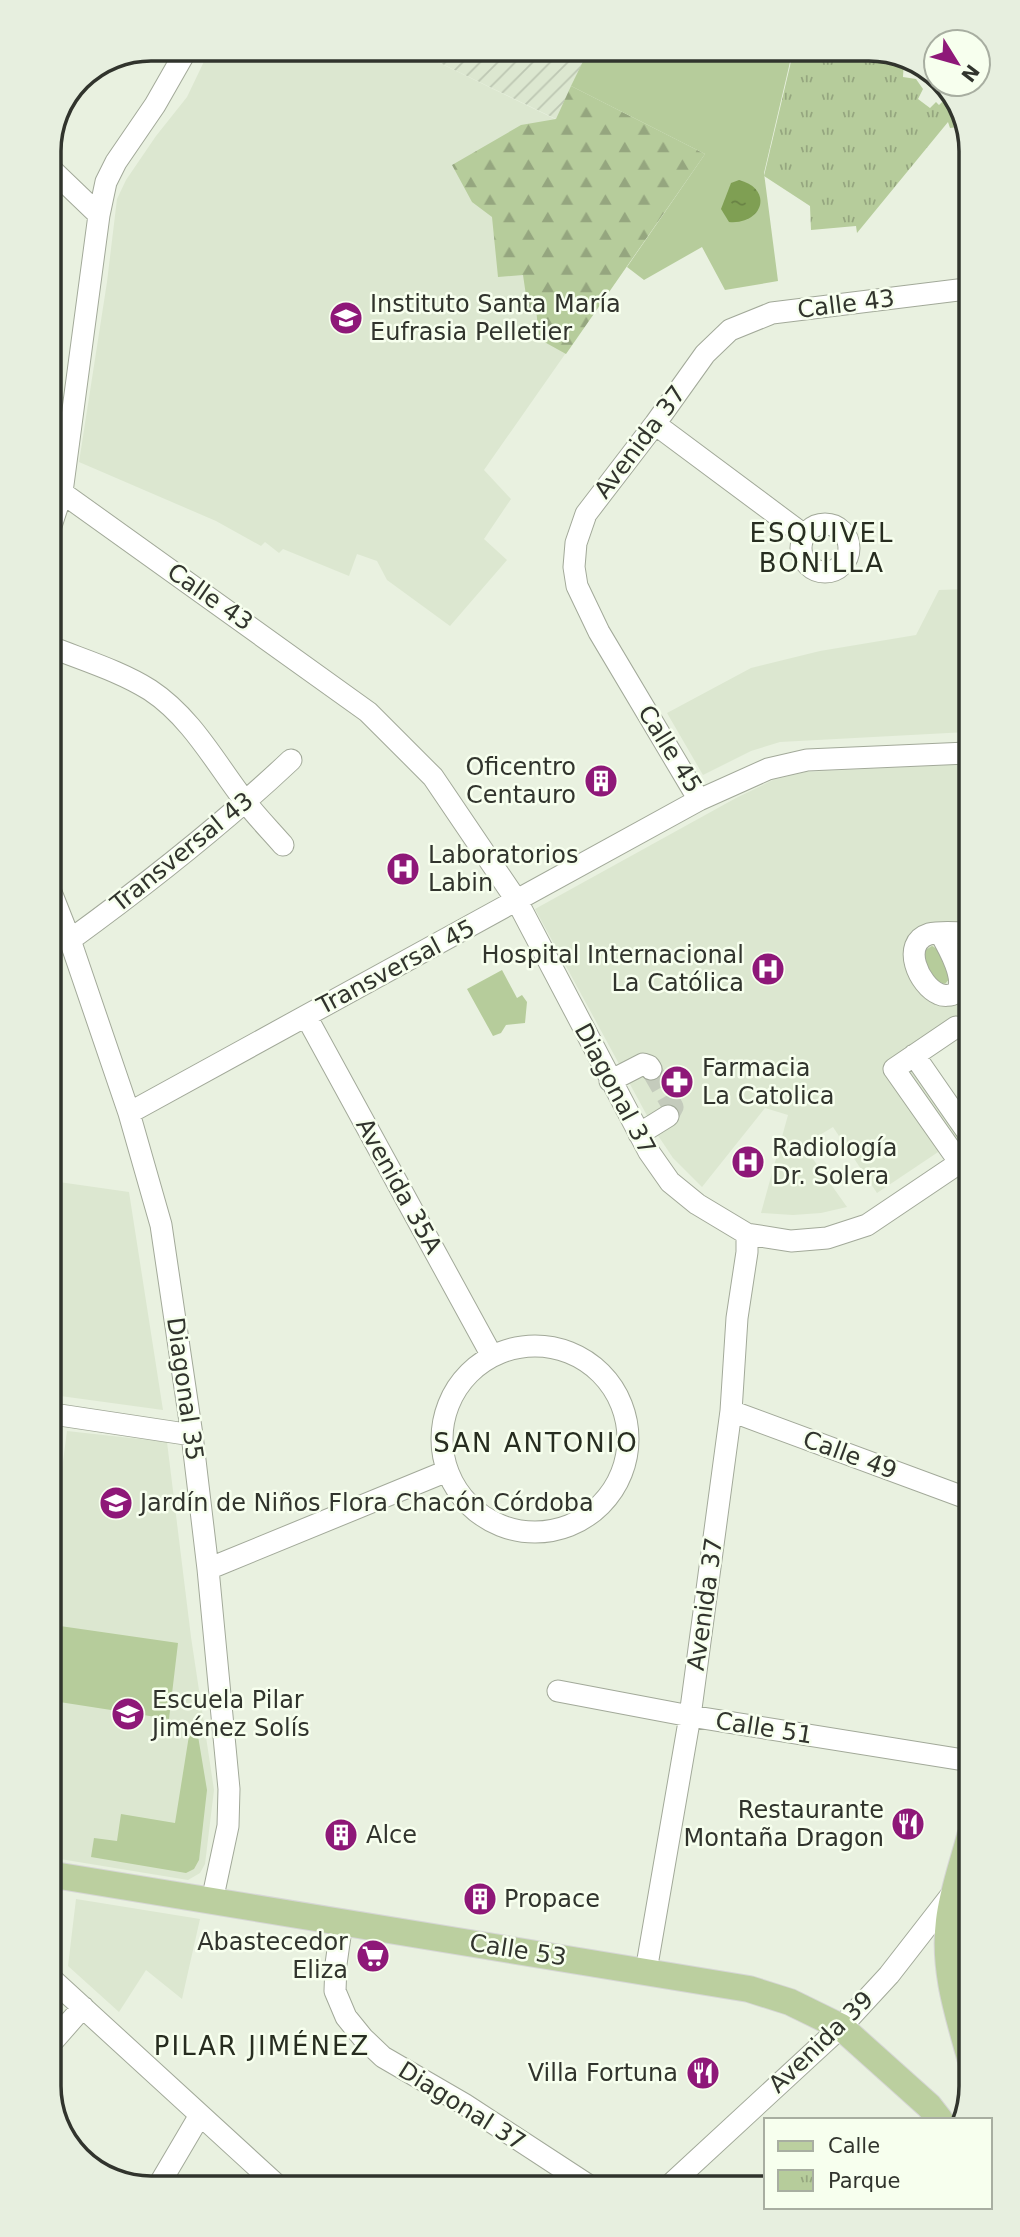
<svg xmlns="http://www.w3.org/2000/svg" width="1020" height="2237" font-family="'DejaVu Sans',sans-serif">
	<defs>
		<pattern id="industrial-furrows" width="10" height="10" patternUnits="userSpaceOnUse" patternTransform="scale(1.75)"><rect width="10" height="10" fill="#dce7d0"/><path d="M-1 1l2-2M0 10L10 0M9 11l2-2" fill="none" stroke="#bdc7b3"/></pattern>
		<pattern id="forest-firs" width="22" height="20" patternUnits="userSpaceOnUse" patternTransform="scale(1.75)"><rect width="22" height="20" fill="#b6cc9b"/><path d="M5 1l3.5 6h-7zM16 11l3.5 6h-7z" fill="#95a67f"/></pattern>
		<pattern id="park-tufts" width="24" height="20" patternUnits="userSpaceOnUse" patternTransform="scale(1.75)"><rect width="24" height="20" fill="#b6cc9b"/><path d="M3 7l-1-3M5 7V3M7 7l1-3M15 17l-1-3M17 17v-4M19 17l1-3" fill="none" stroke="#95a67f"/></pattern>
		<pattern id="water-ripples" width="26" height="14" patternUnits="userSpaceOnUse" patternTransform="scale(1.75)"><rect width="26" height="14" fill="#7f9f53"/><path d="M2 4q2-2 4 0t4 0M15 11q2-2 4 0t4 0" fill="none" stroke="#698245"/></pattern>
	</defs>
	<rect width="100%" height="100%" fill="#e9f1e0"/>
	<!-- built -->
	<path fill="#dce7d0" d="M210 49H411L555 119 571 86 705 154 484 470 511 499 484 539 507 560 450 626 387 580 377 561 357 554 349 576 283 549 279 553 265 542 261 546 216 521 79 462 107 282 117 199 126 180 156 136 187 97Z
		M967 589V732L780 742 751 751 703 775 667 713 751 668 820 651 916 635 939 590Z
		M967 764 968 1029 925 1058 968 1132 877 1193 833 1127 803 1145 847 1207 821 1213 793 1215 761 1213 788 1115 765 1108 702 1187 673 1158 657 1134 535 909 736 798 773 780 805 772Z
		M52 1181 129 1192 163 1410 53 1395Z
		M67 1431 167 1442 191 1637 214 1790 205 1864 200 1873 188 1880 54 1858 53 1538Z
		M76 1899 200 1919 182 1999 146 1970 119 2012 68 1966Z"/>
	<!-- industrial -->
	<path fill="url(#industrial-furrows)" d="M411 49H589L556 119Z"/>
	<!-- forest -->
	<path fill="url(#forest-firs)" d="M571 86 705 154 566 354 539 339 536 308 528 309 523 275 498 277 492 217 472 202 452 165 521 125 556 119Z"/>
	<!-- park -->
	<path fill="url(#park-tufts)" d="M794 49H876L904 60 903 77 916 79 923 89 918 99 930 108 936 102 939 105 949 95 965 118V126L950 128 948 122 857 233 856 226 811 230 810 206 764 176Z"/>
	<!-- garden -->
	<path fill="#b6cc9b" d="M589 49H739L790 62 764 173 778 281 725 290 702 247 644 280 627 267 705 154 571 86Z
		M932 946 937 949 950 974V978L945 984 936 981 923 958 924 951Z
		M502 970 517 998 522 995 527 1002 525 1023 506 1025 501 1033 493 1036 467 989Z
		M53 1625 178 1643 169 1719 53 1701Z
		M191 1723 196 1724 207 1790 199 1860 194 1869 186 1873 91 1857 94 1838 117 1841 121 1814 175 1823Z"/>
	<!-- water -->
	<path fill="url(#water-ripples)" d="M739 180C774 189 763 225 729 222L721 209 731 183Z"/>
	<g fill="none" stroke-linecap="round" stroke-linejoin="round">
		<!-- minor-tunnel -->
		<path stroke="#c4cbbc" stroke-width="21" stroke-dasharray="21 10" stroke-linecap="butt" d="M651 1069 673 1107 668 1116"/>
		<defs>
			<path id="minor" d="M49 167 99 215
				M966 289 772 313 730 330 705 354 655 424 586 514 576 543 574 567 577 586 599 632 699 800 768 769 807 760 967 753
				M655 424 804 535
				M50 484 368 712 433 777 517 901 649 1152 670 1182 697 1204 747 1234 791 1241 827 1238 867 1225 968 1157
				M801 548a24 24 0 1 1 48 0a24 24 0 1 1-48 0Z
				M50 529 62 492 99 215 106 182 116 162 155 105 187 49
				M51 647C83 660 120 671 150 690 191 717 215 762 244 800 256 816 270 830 283 845
				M51 892 70 940 129 1113 161 1225 192 1435 208 1569 229 1789 228 1826 212 1901
				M940 933C947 945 969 983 955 993 951 996 943 996 939 994 919 986 900 943 929 934 941 931 956 933 968 933
				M70 940C147 884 222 825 291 760
				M306 1016 492 1356
				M956 1027 894 1069 960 1163
				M914 1055 968 1133
				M610 1081 643 1064 649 1066 651 1069
				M129 1113 699 800
				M639 1134 668 1116
				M442 1439a93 93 0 1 1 186 0a93 93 0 1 1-186 0Z
				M731 1411 969 1499
				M53 1414 192 1435
				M208 1569 447 1471
				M558 1691 690 1716 970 1761
				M342 1922 336 1964 335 1991 346 2017 363 2038 383 2057 464 2104 588 2185
				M646 1971 690 1716 731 1411 737 1318 747 1252V1234
				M54 1981 279 2187
				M54 2040 83 2007
				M671 2184 841 2027 889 1975 952 1894
				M157 2188 200 2115"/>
			<path id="major" d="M970 1836C963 1863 952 1893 949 1921 943 1970 958 2014 971 2061
				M54 1875 749 1989 790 2002 841 2027 929 2106 940 2120"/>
		</defs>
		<!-- minor casing -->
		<use href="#minor" stroke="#a2a999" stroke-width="23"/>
		<!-- major casing -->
		<use href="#major" stroke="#d6d6d5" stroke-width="28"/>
		<!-- minor -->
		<use href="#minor" stroke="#fff" stroke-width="21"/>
		<!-- major -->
		<use href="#major" stroke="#bbcf9f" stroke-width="26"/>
	</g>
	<!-- icons -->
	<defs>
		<symbol id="university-disc" viewBox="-11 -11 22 22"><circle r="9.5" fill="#8e1878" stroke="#f7ffee"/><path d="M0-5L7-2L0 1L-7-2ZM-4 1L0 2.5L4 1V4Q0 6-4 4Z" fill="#fff"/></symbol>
		<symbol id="building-disc" viewBox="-11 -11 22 22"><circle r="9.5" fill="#8e1878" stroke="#f7ffee"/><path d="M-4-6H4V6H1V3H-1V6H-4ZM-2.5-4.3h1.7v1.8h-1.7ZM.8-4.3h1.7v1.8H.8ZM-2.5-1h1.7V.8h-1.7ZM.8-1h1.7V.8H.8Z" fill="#fff"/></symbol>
		<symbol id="hospital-disc" viewBox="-11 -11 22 22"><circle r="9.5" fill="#8e1878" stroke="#f7ffee"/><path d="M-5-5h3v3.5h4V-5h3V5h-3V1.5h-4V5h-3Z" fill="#fff"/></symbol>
		<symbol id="pharmacy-disc" viewBox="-11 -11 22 22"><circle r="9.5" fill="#8e1878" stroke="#f7ffee"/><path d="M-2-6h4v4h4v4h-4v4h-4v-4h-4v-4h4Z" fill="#fff"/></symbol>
		<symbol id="school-disc" viewBox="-11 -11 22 22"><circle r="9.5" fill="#8e1878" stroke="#f7ffee"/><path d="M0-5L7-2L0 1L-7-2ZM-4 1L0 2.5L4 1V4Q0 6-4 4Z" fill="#fff"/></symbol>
		<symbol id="restaurant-disc" viewBox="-11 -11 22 22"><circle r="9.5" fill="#8e1878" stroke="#f7ffee"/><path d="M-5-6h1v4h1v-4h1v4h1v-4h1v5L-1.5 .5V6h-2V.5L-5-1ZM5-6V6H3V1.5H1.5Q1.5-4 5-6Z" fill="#fff"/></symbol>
		<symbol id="supermarket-disc" viewBox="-11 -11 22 22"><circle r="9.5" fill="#8e1878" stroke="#f7ffee"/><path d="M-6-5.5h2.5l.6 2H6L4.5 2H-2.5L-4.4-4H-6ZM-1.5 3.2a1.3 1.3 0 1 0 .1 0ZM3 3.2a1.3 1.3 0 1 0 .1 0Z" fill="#fff"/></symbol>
	</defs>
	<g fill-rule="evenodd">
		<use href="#university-disc" x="327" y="299" width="38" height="38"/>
		<use href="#building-disc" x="582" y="762" width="38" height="38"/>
		<use href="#hospital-disc" x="384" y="850" width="38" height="38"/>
		<use href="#hospital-disc" x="749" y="950" width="38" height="38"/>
		<use href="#pharmacy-disc" x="658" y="1063" width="38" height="38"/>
		<use href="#hospital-disc" x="729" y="1143" width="38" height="38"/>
		<use href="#school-disc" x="97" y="1484" width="38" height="38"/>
		<use href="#school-disc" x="109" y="1695" width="38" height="38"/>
		<use href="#restaurant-disc" x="889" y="1805" width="38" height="38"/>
		<use href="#building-disc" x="322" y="1816" width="38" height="38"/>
		<use href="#building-disc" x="461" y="1880" width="38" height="38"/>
		<use href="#supermarket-disc" x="354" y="1937" width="38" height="38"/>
		<use href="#restaurant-disc" x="684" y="2054" width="38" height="38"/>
	</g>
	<g text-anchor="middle" stroke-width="5" stroke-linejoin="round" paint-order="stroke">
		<!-- poi labels -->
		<g font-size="24" fill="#31342d" stroke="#f7ffee" text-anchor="start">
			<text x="370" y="312">Instituto Santa María<tspan x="370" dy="28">Eufrasia Pelletier</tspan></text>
			<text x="576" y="775" text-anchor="end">Oficentro<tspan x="576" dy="28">Centauro</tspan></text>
			<text x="428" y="863">Laboratorios<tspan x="428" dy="28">Labin</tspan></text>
			<text x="744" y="963" text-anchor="end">Hospital Internacional<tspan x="744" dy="28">La Católica</tspan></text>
			<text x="702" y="1076">Farmacia<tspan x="702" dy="28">La Catolica</tspan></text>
			<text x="772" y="1156">Radiología<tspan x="772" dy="28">Dr. Solera</tspan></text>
			<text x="140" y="1511">Jardín de Niños Flora Chacón Córdoba</text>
			<text x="152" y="1708">Escuela Pilar<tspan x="152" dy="28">Jiménez Solís</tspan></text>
			<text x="884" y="1818" text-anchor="end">Restaurante<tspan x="884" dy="28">Montaña Dragon</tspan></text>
			<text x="366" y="1843">Alce</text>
			<text x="504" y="1907">Propace</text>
			<text x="348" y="1950" text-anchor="end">Abastecedor<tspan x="348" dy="28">Eliza</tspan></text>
			<text x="678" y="2081" text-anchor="end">Villa Fortuna</text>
		</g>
		<!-- street labels -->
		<g font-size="24" fill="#31342d" stroke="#f7ffee">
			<text transform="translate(846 304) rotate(-7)" y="8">Calle 43</text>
			<text transform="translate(640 442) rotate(-53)" y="8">Avenida 37</text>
			<text transform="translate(210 597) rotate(35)" y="8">Calle 43</text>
			<text transform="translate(670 749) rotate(58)" y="8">Calle 45</text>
			<text transform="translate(182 852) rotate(-39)" y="8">Transversal 43</text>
			<text transform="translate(396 967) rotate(-28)" y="8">Transversal 45</text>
			<text transform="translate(615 1089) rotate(62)" y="8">Diagonal 37</text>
			<text transform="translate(399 1186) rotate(61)" y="8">Avenida 35A</text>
			<text transform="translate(185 1389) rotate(82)" y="8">Diagonal 35</text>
			<text transform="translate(850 1455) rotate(20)" y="8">Calle 49</text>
			<text transform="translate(705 1604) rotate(-82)" y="8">Avenida 37</text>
			<text transform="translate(764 1728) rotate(9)" y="8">Calle 51</text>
			<text transform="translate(518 1950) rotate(9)" y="8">Calle 53</text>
			<text transform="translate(821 2042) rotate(-44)" y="8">Avenida 39</text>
			<text transform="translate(462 2106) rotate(32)" y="8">Diagonal 37</text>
		</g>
		<!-- neighbourhood labels -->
		<g font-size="26" letter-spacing="2" fill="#272d20" stroke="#f7ffee">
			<text x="822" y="542">ESQUIVEL<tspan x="822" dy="30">BONILLA</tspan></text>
			<text x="536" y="1452">SAN ANTONIO</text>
			<text x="262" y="2055">PILAR JIMÉNEZ</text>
		</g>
	</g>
	<!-- crop -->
	<path d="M0 0H1020V2237H0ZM151 61H869A90 90 0 0 1 959 151V2086A90 90 0 0 1 869 2176H151A90 90 0 0 1 61 2086V151A90 90 0 0 1 151 61Z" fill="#e7efdf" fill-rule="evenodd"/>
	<path fill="none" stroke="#31342d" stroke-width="3.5" d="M151 61H869A90 90 0 0 1 959 151V2086A90 90 0 0 1 869 2176H151A90 90 0 0 1 61 2086V151A90 90 0 0 1 151 61Z"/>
	<!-- legend -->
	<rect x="764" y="2118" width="228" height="91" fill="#f7ffee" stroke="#a8aea1" stroke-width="2"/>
	<rect x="778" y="2141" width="35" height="10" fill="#bbcf9f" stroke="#a8aea1" stroke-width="2"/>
	<text x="828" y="2153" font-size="21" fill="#31342d">Calle</text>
	<rect x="778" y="2170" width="35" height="21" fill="url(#park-tufts)" stroke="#a8aea1" stroke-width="2"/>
	<text x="828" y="2188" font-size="21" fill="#31342d">Parque</text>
	<!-- north arrow -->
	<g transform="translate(957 63) rotate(127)"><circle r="33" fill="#f7ffee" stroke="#a8aea1" stroke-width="2"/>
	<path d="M0-5L12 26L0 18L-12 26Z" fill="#8e1878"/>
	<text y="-10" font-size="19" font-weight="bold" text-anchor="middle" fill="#31342d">N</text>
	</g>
</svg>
